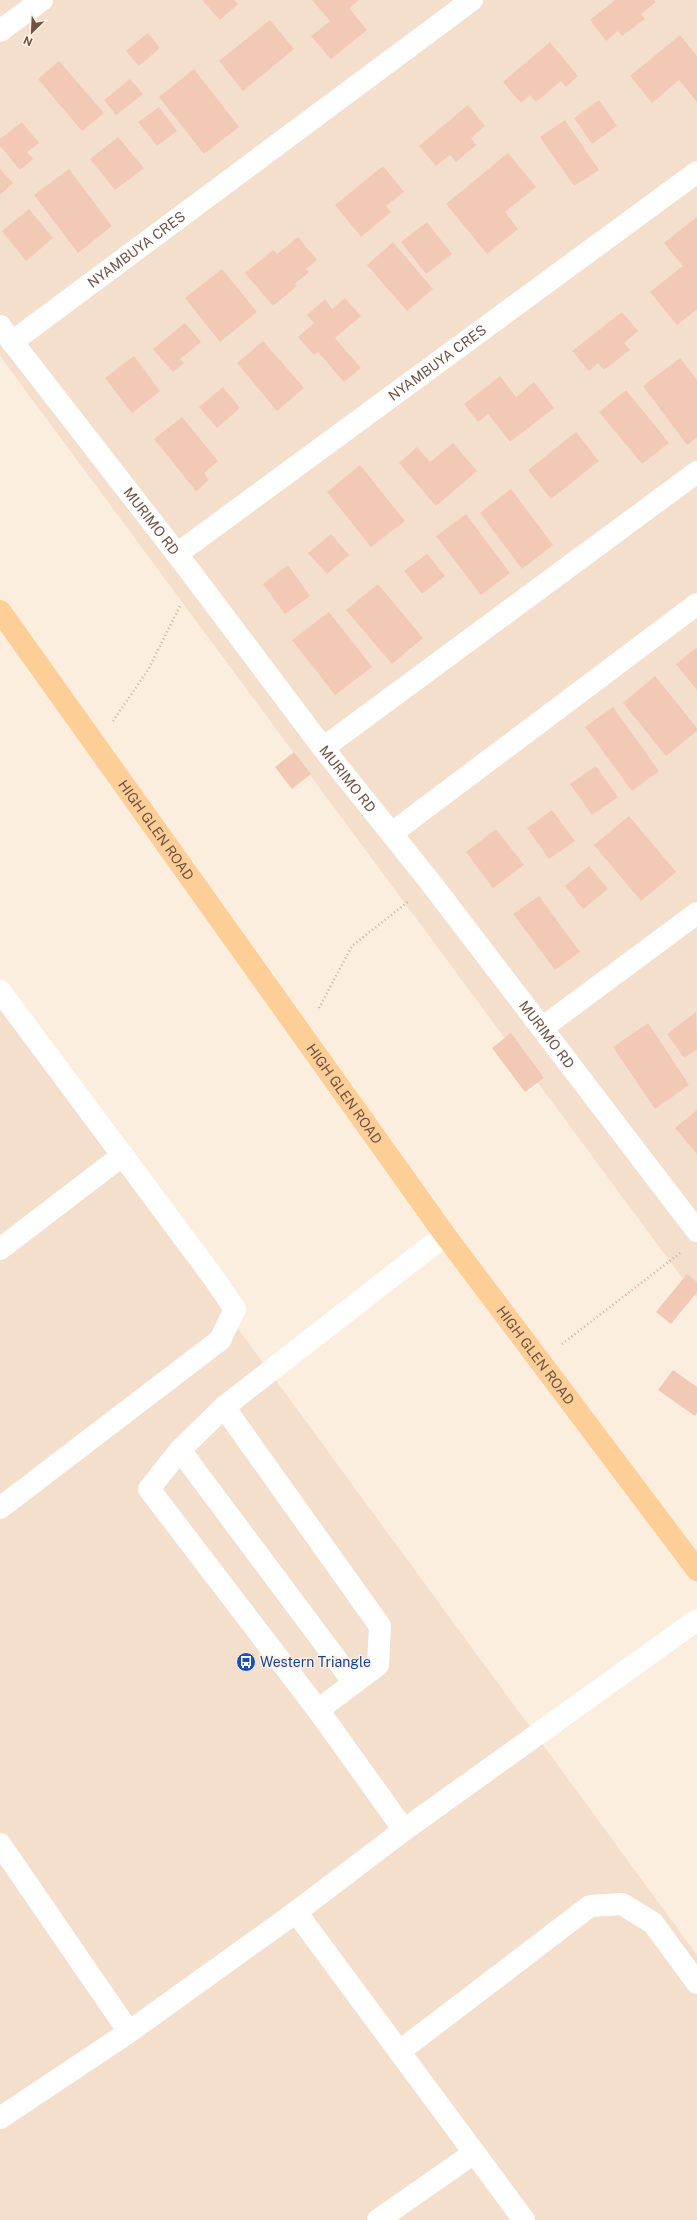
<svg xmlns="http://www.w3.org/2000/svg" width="697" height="2220" font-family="'Public Sans',sans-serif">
	<rect width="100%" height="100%" fill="#fceede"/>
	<!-- residential -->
	<path fill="#f4dfcd" d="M0 0H697V1298L0 356Z
		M0 1004 697 1955V2220H0Z"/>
	<!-- building -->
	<path fill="#f2c9b5" d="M202 0H234L238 4 220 20Z
		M312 0H359L349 8 367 30 331 59 311 36 330 21Z
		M615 0H654L656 2 641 14 645 19 622 36 618 31 606 41 590 20Z
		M270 20 294 49 243 91 219 61Z
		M148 33 160 48 139 66 126 51Z
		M680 35 697 56V102L679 80 652 103 630 76Z
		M550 42 578 76 566 87 561 81 536 102 530 95 521 103 503 82Z
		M59 61 104 113 82 131 38 79Z
		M194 69 239 127 204 154 159 97Z
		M130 79 143 94 116 115 104 100Z
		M599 100 617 126 592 144 574 118Z
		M468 105 485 126 471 138 476 145 456 162 450 155 436 166 419 146Z
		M159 107 177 131 157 146 138 122Z
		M565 120 599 170 574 186 540 137Z
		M22 122 39 143 27 152 33 159 20 170 0 146V139Z
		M118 137 144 168 115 190 90 159Z
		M508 153 536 187 505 212 518 229 487 254 446 204Z
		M383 166 404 192 386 206 391 212 361 237 335 205Z
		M0 169 13 183 0 195Z
		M69 169 112 226 78 253 34 195Z
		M29 209 53 238 26 261 2 231Z
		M697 217V309L677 325 650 292 683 266 664 243Z
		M427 222 452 254 426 274 401 242Z
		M298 237 317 260 306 269 309 272 295 284 297 286 273 306 245 273 273 250 277 254Z
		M393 242 433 289 407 311 367 265Z
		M222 269 257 312 220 342 185 298Z
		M345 298 361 316 335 338 361 368 344 382 318 352 314 355 298 337 314 323 307 315 325 299 332 309Z
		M622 312 638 331 624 343 630 350 604 370 598 363 589 371 572 351Z
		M185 323 201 342 180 359 184 363 173 372 153 349Z
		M263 341 304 388 277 411 237 363Z
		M134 356 160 391 132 413 105 378Z
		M680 358 697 380V437L687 445 643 386Z
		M500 376 516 397 534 382 554 408 510 442 488 414 478 422 464 404Z
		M223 387 240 408 217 428 199 407Z
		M626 390 669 443 642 464 599 412Z
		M182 417 218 461 204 473 209 480 196 491 154 439Z
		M576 432 599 461 551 499 528 470Z
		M453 443 477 471 436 506 399 463 417 447 430 462Z
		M360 465 405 521 371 547 327 492Z
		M511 489 553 545 522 569 480 513Z
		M466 514 510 573 481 595 436 536Z
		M331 534 349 555 327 574 308 553Z
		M427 554 445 576 422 594 404 571Z
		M288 565 310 596 285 614 263 584Z
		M378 584 423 638 392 664 346 610Z
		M329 612 372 667 335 695 292 640Z
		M696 648 697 650V690L676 664Z
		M655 676 697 728V731L666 756 623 703Z
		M613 707 659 771 632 791 585 727Z
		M294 752 311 774 292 789 275 767Z
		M596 766 618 797 592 815 570 784Z
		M552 810 575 841 549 859 527 828Z
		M629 816 676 872 641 901 594 845Z
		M496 829 524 865 493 888 466 852Z
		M589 866 608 889 583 909 565 886Z
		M539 896 580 952 555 970 513 914Z
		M696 1012 697 1049 684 1058 667 1034Z
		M648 1023 689 1085 655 1109 613 1047Z
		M511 1033 544 1078 525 1092 492 1048Z
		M697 1110V1154L675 1128Z
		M687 1274 697 1282V1292L671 1324 656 1312Z
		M673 1370 697 1387V1413L695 1416 658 1390Z"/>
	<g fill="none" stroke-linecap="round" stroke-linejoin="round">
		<!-- path -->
		<path stroke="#d6ac99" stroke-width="2.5" stroke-dasharray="1 3" stroke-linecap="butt" d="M113 721 148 670 180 606
			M319 1008 352 946 409 901
			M562 1344 680 1253"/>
		<!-- minor -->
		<g stroke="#fff" stroke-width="22">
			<path d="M0 31 42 0"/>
			<path id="s1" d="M0 326 177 554 323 748 431 883 697 1231"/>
			<path id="s2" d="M12 342 472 0"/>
			<path id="s3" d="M177 554 697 172"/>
			<path d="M323 748 697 472"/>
			<path d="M392 833 697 604"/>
			<path d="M0 991 213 1277 235 1309 220 1340 0 1508"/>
			<path d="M542 1028 697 913"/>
			<path d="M0 1249 123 1155"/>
			<path d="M224 1407 380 1626 378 1665 318 1710"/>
			<path d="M180 1450 354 1683"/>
			<path d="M404 1830 318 1710 149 1489 180 1450 224 1407 445 1235"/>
			<path d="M0 1844 129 2032"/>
			<path d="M296 1912 524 2220"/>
			<path d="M400 2051 590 1906 622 1904 653 1923 697 1983"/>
			<path d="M0 2118 129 2032 296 1912 404 1830 697 1620"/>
			<path d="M378 2220 474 2153"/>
		</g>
		<!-- major -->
		<path stroke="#fdce95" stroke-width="22" id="s4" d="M0 611 445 1235 697 1570"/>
	</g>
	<!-- icons -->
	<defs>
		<symbol id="bus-disc" viewBox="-11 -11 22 22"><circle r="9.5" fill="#1a4fb4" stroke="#fff2e5"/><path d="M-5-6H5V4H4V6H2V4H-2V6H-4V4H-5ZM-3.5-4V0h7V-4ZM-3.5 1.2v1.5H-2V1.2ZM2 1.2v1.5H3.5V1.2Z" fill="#fff"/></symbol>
	</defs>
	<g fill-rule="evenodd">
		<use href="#bus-disc" x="235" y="1651" width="22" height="22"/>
	</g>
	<g text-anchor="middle" stroke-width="3" stroke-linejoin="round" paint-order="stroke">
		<!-- street labels -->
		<g font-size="14" fill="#725246" stroke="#fff2e5">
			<text dy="5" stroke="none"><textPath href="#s2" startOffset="155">NYAMBUYA CRES</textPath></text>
			<text dy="5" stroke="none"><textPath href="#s3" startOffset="323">NYAMBUYA CRES</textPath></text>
			<text dy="5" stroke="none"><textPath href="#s1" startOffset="247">MURIMO RD</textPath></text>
			<text dy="5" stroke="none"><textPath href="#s1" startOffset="571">MURIMO RD</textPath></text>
			<text dy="5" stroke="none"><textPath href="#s4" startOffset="269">HIGH GLEN ROAD</textPath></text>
			<text dy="5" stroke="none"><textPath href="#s1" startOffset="895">MURIMO RD</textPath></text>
			<text dy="5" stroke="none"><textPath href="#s4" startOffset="593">HIGH GLEN ROAD</textPath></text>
			<text dy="5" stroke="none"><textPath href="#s4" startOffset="917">HIGH GLEN ROAD</textPath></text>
		</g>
		<!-- transit labels -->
		<g font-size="14" fill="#164399" stroke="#fff2e5" text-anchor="start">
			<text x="260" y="1667">Western Triangle</text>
		</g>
	</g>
	<!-- north arrow -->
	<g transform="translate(32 32) rotate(204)" stroke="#fff2e5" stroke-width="3" paint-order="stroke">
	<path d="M0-3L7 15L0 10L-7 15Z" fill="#725246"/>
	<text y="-6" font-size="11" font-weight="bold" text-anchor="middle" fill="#725246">N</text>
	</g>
</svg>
